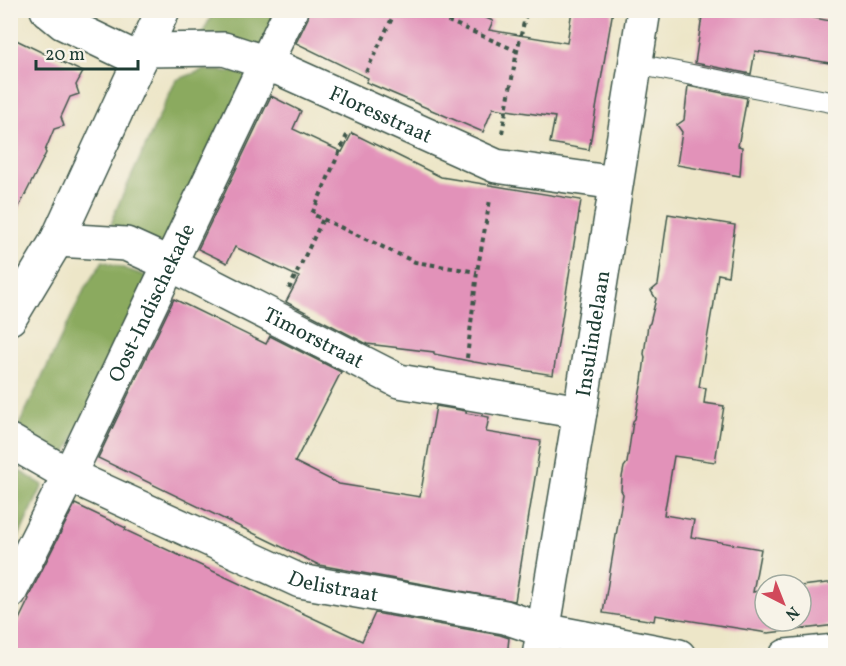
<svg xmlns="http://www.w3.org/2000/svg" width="846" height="666" font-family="Vollkorn,serif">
	<rect width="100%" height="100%" fill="#f7f3e8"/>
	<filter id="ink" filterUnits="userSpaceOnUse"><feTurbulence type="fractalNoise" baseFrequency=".0167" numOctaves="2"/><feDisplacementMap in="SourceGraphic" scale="12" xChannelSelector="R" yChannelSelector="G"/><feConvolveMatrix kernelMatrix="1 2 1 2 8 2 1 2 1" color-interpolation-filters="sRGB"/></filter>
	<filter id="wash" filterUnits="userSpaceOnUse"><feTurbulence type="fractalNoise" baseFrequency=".008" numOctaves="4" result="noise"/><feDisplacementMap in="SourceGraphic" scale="24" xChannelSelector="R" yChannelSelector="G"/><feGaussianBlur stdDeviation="1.35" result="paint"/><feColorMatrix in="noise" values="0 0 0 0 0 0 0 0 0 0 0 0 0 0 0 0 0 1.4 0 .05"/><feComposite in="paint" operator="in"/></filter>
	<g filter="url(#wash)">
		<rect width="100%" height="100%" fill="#ede6c8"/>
		<!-- forest -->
		<path fill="#8baa5e" stroke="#557449" stroke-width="1.5" d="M214 11H284L264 51 200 38Z
			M203 70 235 72 247 75 166 250 109 232 115 212 176 80Z
			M103 261 149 277 66 454 33 437 19 425 85 288Z
			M11 466 43 485 11 553Z"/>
		<g id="blocks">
			<!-- building -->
			<path fill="#e292b9" d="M309 10H468L493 21 489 30 567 43 572 10H613L589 150 550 143 555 117 493 108 483 132 366 82 368 78 296 43 308 18Z
				M703 10H773L836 22V64L755 51 751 74 695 63Z
				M10 37 83 72 76 85 79 94 70 97 61 117 64 126 54 129 45 151 46 153 10 225Z
				M688 86 747 98 738 146 742 147 740 176 677 165 682 132 677 125 684 120Z
				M271 96 301 111 293 129 342 152 352 133 441 177 581 200 553 375 474 362 434 354V352L367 344 286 302 299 277 235 247 227 263 198 249Z
				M668 214 735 225 728 276 718 274 713 310H712L699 387 706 388 704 403 724 406 715 462 674 456 664 515 694 520 691 537 761 549 753 592 765 590V621H801V586L836 582V625L768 633 655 615 654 621 603 613 623 494 621 490 622 477 624 467 627 463 633 421 635 419 642 381 645 357 644 354 648 325 650 323 656 299 651 291 658 285Z
				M174 299 266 344 270 336 341 372 295 462 339 484 420 497 436 406 466 411V413L489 417 486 432 541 441 515 601 319 565 98 458Z
				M75 504 126 528 125 530 362 641 375 613 500 635 509 638 507 656H10V638L29 599 28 598Z"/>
		</g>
	</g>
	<g filter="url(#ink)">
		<use href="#blocks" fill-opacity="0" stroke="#3e564a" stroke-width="1.5"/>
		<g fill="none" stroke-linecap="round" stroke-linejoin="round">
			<defs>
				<path id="lane" d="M636 64 836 103"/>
				<g id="street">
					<path d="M47 10 63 23 140 60"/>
					<path id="s1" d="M145 50 224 49 267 63 496 166 616 183"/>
					<path id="s2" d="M57 240 126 244 170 264 399 381 580 412"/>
					<path d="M10 318 57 240 163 10"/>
					<path id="s3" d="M10 441 69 475 300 581 505 617 543 630 679 656"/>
					<path id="s4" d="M10 592 69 475 291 10"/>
					<path id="s5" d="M539 656 580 412 644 10"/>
					<path d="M786 656 836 651"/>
				</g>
			</defs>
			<!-- lane casing -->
			<use href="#lane" stroke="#3e564a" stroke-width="22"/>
			<!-- street casing -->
			<use href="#street" stroke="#3e564a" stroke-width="36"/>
			<!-- path -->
			<path stroke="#3e564a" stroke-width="4" stroke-dasharray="4.5 4.5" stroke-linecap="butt" d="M423 10 517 51
				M366 72 396 10
				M502 133 517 51 527 10
				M347 135 312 214 415 262 477 272
				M289 289 323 219
				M467 358 477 272 490 200"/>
			<!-- lane -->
			<use href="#lane" stroke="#fff" stroke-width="20"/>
			<!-- street -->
			<use href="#street" stroke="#fff" stroke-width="33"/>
		</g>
	</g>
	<g text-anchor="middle" stroke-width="4.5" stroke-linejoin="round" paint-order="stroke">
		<!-- street labels -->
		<g font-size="21" fill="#1f3d34" stroke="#f7f3e8">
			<text dy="7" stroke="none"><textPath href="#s1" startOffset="249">Floresstraat</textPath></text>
			<text dy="7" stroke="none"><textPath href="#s4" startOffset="322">Oost-Indischekade</textPath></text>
			<text dy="7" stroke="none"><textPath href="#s5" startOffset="327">Insulindelaan</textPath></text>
			<text dy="7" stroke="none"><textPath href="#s2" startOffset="279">Timorstraat</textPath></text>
			<text dy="7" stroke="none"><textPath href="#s3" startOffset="356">Delistraat</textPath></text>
		</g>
	</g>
	<!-- margin -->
	<rect width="846" height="666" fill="none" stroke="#f7f3e8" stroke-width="36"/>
	<!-- north arrow -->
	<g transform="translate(783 603) rotate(138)"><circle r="28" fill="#f7f3e8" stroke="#a1aaa0" stroke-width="1.5"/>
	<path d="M0-4.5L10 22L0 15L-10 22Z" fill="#d1495b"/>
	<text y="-9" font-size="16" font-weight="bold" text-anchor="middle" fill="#1f3d34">N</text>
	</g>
	<!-- scale -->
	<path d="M36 60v9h102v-9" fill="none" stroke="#1f3d34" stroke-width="3"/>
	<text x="45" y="60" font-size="18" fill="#1f3d34" stroke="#f7f3e8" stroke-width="4.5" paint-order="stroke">20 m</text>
</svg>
